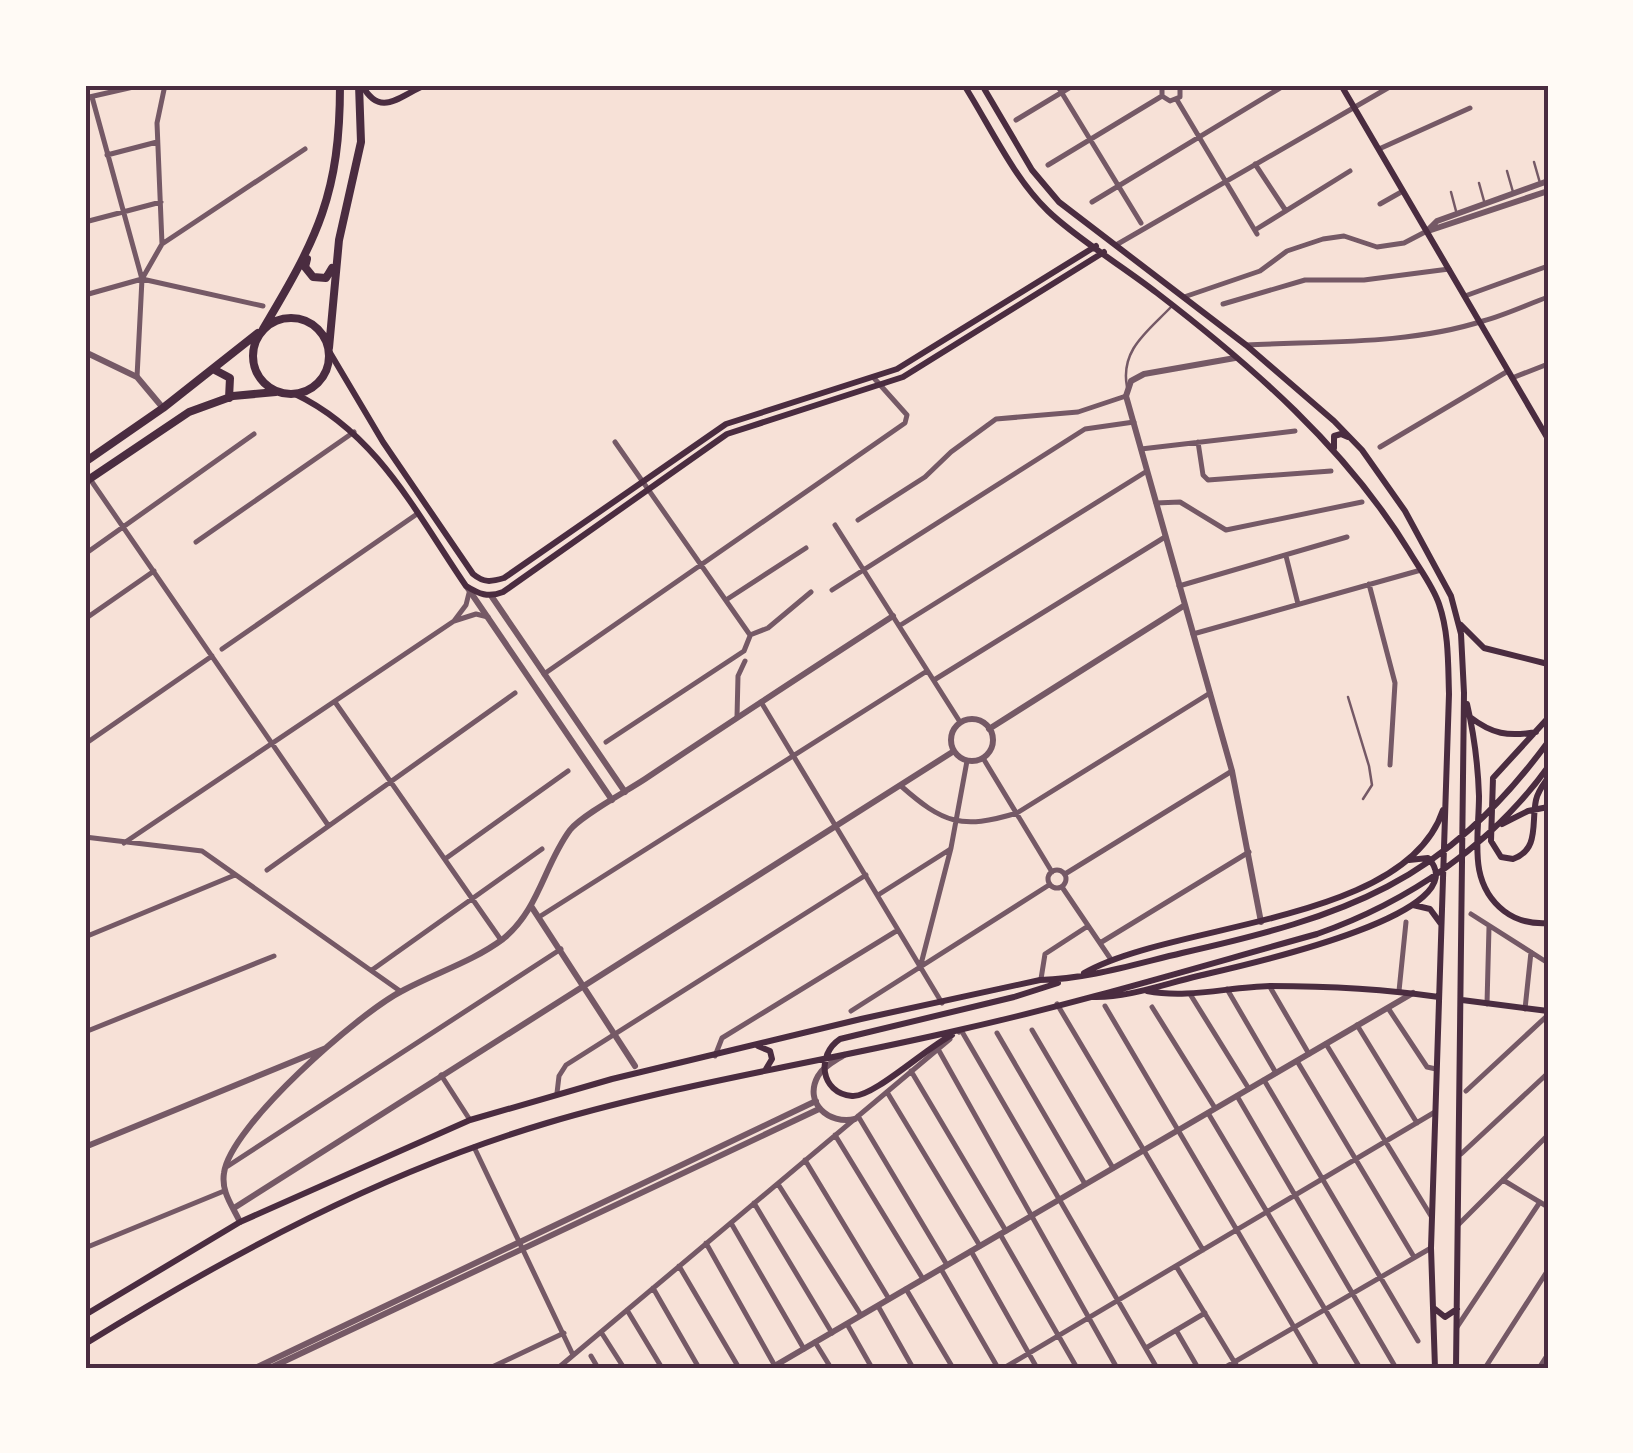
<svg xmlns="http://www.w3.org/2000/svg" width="1633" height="1453" font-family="Montserrat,sans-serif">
	<rect width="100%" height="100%" fill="#f7e1d7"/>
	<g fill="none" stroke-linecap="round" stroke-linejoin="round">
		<!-- service -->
		<path stroke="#755966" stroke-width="2.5" d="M1534 162 1540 183
			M1507 171 1513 192
			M1479 183 1484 201
			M1451 192 1456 211
			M1127 387C1120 350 1147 332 1171 307
			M1348 697 1369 766 1372 785 1363 799"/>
		<!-- minor -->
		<path stroke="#755966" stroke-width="5" d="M1057 85 1141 223
			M1162 85V96L1170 101 1180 97V85
			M92 97 142 279 137 377
			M85 98 142 85
			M1177 100 1257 234
			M1016 120 1074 85
			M1379 149 1470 108
			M107 155 157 142
			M1255 164 1286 211
			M1048 165 1162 96
			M1092 202 1285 85
			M1380 204 1403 191
			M85 222 161 202
			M1255 230 1350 171
			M162 244 305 149
			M1116 245 1393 85
			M142 279 162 244 157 123 165 85
			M85 295 142 279 263 306
			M1465 296 1548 266
			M1184 297 1260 271 1287 251 1323 239 1344 236 1377 247 1404 243 1427 231
			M1223 304 1305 280H1364L1449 269
			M1246 345C1323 341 1408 345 1483 321 1505 315 1526 305 1548 297
			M1512 378 1548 364
			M615 442 750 635
			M1198 442 1203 475 1208 480 1331 471
			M1380 447 1508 371
			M1141 449 1295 431
			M90 479 328 825
			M1156 503 1180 502 1226 530 1362 502
			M858 520 925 477 951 452 996 419 1078 412 1126 396
			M835 525 960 722
			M196 542 354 432
			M85 554 254 434
			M1286 556 1298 604
			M1369 584 1395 683 1390 765
			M1179 586 1347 537
			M832 590 1085 429 1134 422
			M469 593 466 605 454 621 476 614 488 617
			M726 600 806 548
			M85 619 154 571
			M899 626 1147 471
			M1193 634 1421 570
			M750 635 768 628 811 592
			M222 649 417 514
			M544 674 905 423 907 415 873 377
			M934 680 1165 537
			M335 702 501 940
			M761 702 942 1003
			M737 717 738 676 745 661
			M606 742 744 651 750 636
			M85 744 212 656
			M983 758 1052 872
			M901 786C943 823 961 830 1017 813L1210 693
			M85 837 202 851 400 991
			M124 843 454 621
			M445 859 568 771
			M1048 879a9 9 0 1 1 18 0a9 9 0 1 1-18 0Z
			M267 870 515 693
			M1065 874 1232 771
			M1062 887 1110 958
			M878 895 949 850
			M1471 914 1548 963
			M539 917 927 671
			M85 937 235 875
			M1100 943 1249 852
			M921 964 951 848 967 761
			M372 970 542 849
			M1041 979 1045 954 1088 926
			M1270 987 1309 1054
			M1227 989 1276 1073
			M1399 991 1406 922
			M1190 994 1249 1089
			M1057 1004 1203 1250
			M1487 1004 1489 927
			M1105 1006 1318 1368
			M1152 1007 1215 1108
			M1388 1008 1427 1067 1436 1069
			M1525 1009 1531 952
			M851 1011 1049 885
			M1357 1025 1417 1123
			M1032 1030 1113 1168
			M85 1032 274 956
			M959 1032 961 1030 1157 1368
			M997 1033 1085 1184
			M1326 1044 1431 1216
			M938 1049 1117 1368
			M715 1056 722 1038 898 930
			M1297 1061 1414 1257
			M911 1071 1006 1231
			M441 1075 470 1120
			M1264 1080 1418 1341
			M1466 1091 1548 1015
			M887 1092 980 1246
			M557 1093 559 1076 566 1065 866 875
			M1237 1096 1396 1368
			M1208 1113 1360 1368
			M858 1116 947 1265
			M835 1135 923 1279
			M474 1147 573 1355
			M1461 1154 1548 1073
			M805 1160 889 1299
			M228 1166 561 949
			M1503 1180 1548 1207
			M778 1184 861 1315
			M754 1203 832 1333
			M731 1223 804 1349
			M1459 1224 1548 1135
			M1000 1234 1077 1368
			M706 1243 775 1366
			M85 1248 224 1191
			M971 1251 1037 1368
			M679 1266 739 1368
			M1176 1266 1238 1368
			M941 1269 998 1368
			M653 1288 699 1368
			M906 1289 953 1368
			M878 1306 913 1368
			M627 1310 662 1368
			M847 1324 872 1368
			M1457 1327 1540 1202
			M1176 1330 1198 1368
			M601 1332 624 1368
			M815 1342 831 1368
			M1146 1348 1205 1313
			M591 1356 598 1368
			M490 1368 564 1333
			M558 1368 950 1039
			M1004 1368 1435 1112
			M1224 1368 1431 1248
			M1485 1368 1548 1270
			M1539 1368 1548 1354"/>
		<!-- tertiary -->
		<path stroke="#755966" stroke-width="6" d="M1427 231 1437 221 1548 181
			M1428 231 1548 191
			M85 352 137 377 163 408
			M1235 358 1144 374 1131 381 1126 396 1232 771 1261 922
			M467 587 612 800
			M492 597 625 792
			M951 740a21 21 0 1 1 42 0a21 21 0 1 1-42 0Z
			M989 729 1185 605
			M531 906 635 1066
			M844 1055C835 1061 824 1066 818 1076 803 1103 829 1125 855 1119
			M85 1147 326 1048
			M234 1208 954 751
			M240 1222C232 1205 221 1192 224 1173 230 1126 359 1013 402 991 435 973 472 962 503 939 539 910 544 865 570 830 582 815 627 791 645 779 727 724 810 670 893 616
			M255 1368 816 1101
			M270 1368 819 1109
			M771 1368 1413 993"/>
		<!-- secondary -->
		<path stroke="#4a2c40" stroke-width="6" d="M362 85C381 120 401 94 426 85
			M964 85C990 126 1013 177 1048 211 1077 239 1124 267 1157 293 1252 366 1346 448 1409 551 1419 568 1433 586 1439 604 1449 633 1448 664 1449 694L1431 1248 1435 1368
			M982 85 1032 170 1059 202 1246 345 1334 421 1362 450 1405 511 1451 596 1461 634 1464 693 1456 1368
			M1341 85 1548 439
			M329 351 383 442 473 574C484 583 491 582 504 578L726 424 897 369 1096 246
			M295 394C377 433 416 513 466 586 479 594 488 598 503 592L727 434 903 377 1104 252
			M1334 448V436L1341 434 1348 437
			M1461 625 1484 648 1548 664
			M1467 704C1474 734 1478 766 1479 796 1479 838 1467 882 1504 911 1517 921 1532 924 1548 923
			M1470 717C1492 734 1508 737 1536 732
			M1548 718 1493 778 1491 841 1501 857 1513 859C1540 849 1531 823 1536 800 1538 791 1543 785 1548 778
			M1502 824 1528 811 1548 807
			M1413 905 1430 909 1441 924
			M1084 973C1173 922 1406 924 1443 810
			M1147 991C1188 999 1228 987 1270 986 1326 986 1384 989 1439 997
			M1093 997C1127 998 1164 984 1198 976 1227 969 1484 915 1428 858L1409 860
			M1462 1000 1548 1011
			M952 1035C927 1047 873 1098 852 1096 820 1093 816 1055 840 1039L1014 997 1058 983
			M758 1046 770 1051 772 1059 766 1069
			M1435 1309 1445 1317 1457 1309
			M85 1315 240 1222 470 1120 612 1079 861 1019 1040 980C1088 979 1135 964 1182 953 1346 916 1444 883 1548 742
			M85 1344C231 1254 382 1172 547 1123 682 1083 822 1062 959 1030 1079 1003 1198 967 1317 934 1408 902 1491 846 1548 767"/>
		<!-- primary -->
		<path stroke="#4a2c40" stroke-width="8" d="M307 259 305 267 313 277 326 278 332 268
			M253 356a38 38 0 1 1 76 0a38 38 0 1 1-76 0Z
			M263 329C318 237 340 194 340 85
			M329 348 339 240 361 142 359 85
			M213 369 230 378 229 398
			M85 462 163 408 258 333
			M85 482 189 412 233 396 276 392"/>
	</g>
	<!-- border -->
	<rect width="1633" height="1453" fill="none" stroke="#fffaf5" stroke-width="175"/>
	<rect x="88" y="88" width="1458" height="1278" fill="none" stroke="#4a2c40" stroke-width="4"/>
</svg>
